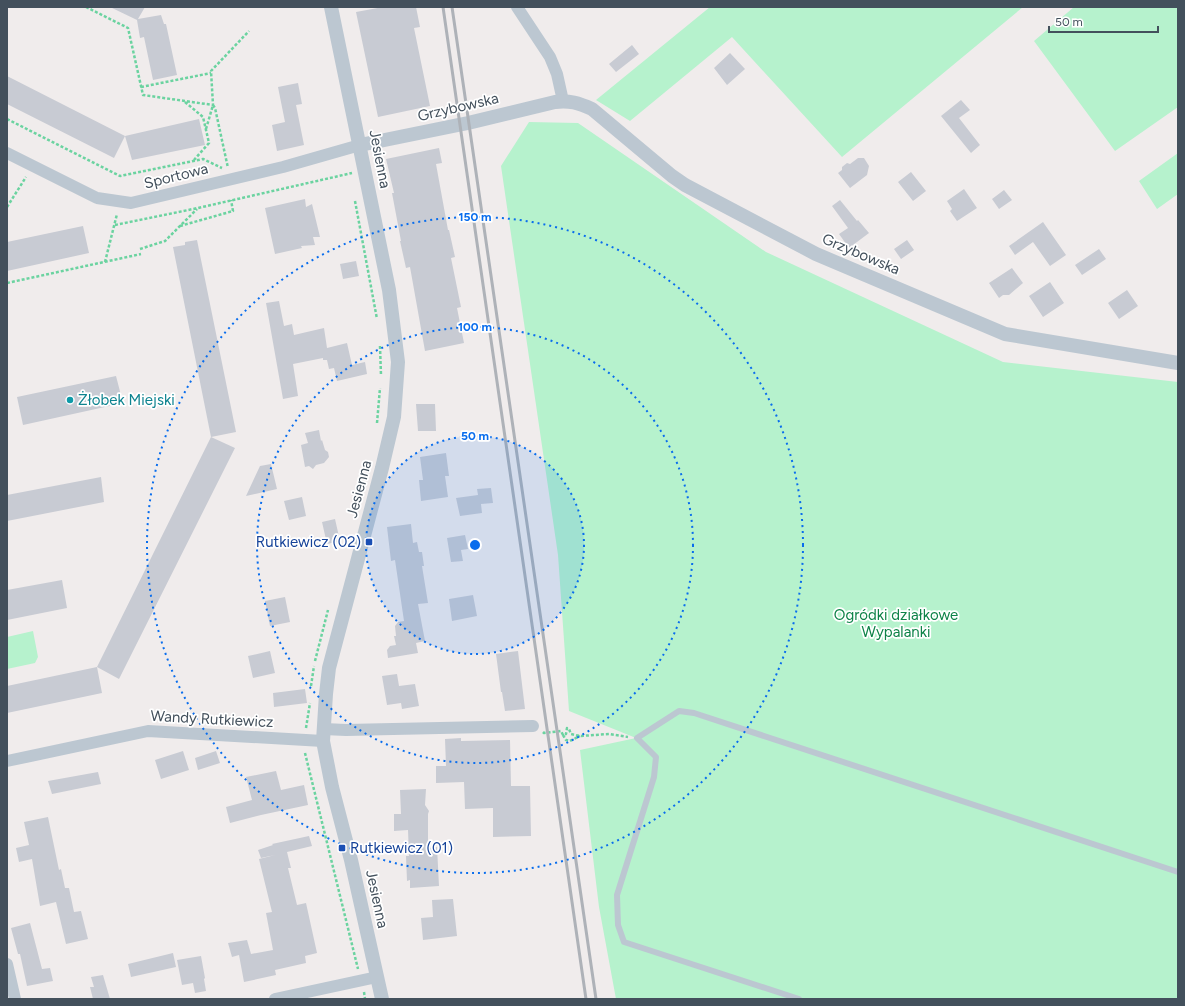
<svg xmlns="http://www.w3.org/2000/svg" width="1185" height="1006" font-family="Figtree,sans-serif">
	<rect width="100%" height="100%" fill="#f0ecec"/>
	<!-- green -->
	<path fill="#b6f2cd" d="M710 7H1023L842 157 732 37 630 121 596 100Z
		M1074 7H1178V107L1115 151 1034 41Z
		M529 122 578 123 766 252 1003 362 1178 382V999H616L599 907 580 750 636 738 569 711 558 555 501 166Z
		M1178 153V194L1157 209 1139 181Z
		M33 631 38 657 35 663 7 669V637Z"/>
	<!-- building -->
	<path fill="#c8cbd3" d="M110 7H145L138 19 161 15 164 24H166L177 75 153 80 144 37 140 38 137 20Z
		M383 7H416L420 27 414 28 430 106 378 117 356 12Z
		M632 45 639 54 616 72 609 64Z
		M730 53 745 69 727 85 714 68Z
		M7 76 125 136 114 158 7 104Z
		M298 83 302 104 296 105 304 145 277 151 272 125 285 122 278 87Z
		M961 100 970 110 959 118 980 145 971 153 941 116Z
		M199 119 205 145 132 160 125 136Z
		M439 148 442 163 436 164 448 230H449L455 257 451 258 461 307 457 308 464 343 425 351 410 267 406 268 400 241H401L392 193H394L386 159Z
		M858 158H864L869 166 867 175 850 188 838 173 842 170V167L847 163 850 164Z
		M911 172 926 191 913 201 898 182Z
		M964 189 977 208 957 221 950 211 952 209 947 201Z
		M1004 190 1012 200 999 209 992 199Z
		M305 199 306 207 312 204 320 237H313L315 245 301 246 302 248 275 254 265 208Z
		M840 200 857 221 858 220 869 233 849 248 839 234 848 228 832 206Z
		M1043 222 1066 255 1050 266 1033 242 1015 255 1009 246Z
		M83 226 89 253 7 271V242Z
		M197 240 236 432 211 437 173 247 185 245V242Z
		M907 240 914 250 901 259 894 249Z
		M1099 249 1106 259 1082 275 1075 265Z
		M356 261 359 276 343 279 340 264Z
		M1012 268 1023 283 1009 295H1003L999 298 989 283Z
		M1050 282 1064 303 1043 317 1029 296Z
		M1127 290 1138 306 1119 319 1108 303Z
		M279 301 284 326 292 324 294 335 324 328 327 348 347 343 352 365 365 362 367 374 337 381 334 368 329 369 327 360H323V358L293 364 298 396 283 399 266 303Z
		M116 376 123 403 23 425 17 397Z
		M416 404H435L436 431H418Z
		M319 430 321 441 322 440 325 450 328 452 329 457 324 463 316 465 313 469 309 466 305 467 301 445 308 443 305 433Z
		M211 437 235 448 119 679 97 667Z
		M446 453 449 476H445L448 497 421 501 419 480H423L420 457Z
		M271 464 277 489 246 496 260 466Z
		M101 477 104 502 7 521V495Z
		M491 488 493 503 481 504 482 513 460 516 456 498 478 495 477 489Z
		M302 497 306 516 289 520 284 501Z
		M335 519 340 541 327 544 322 522Z
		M411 524 413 543 417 542 419 552H422L424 566H422L428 603 418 604 425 641 416 643 418 653 388 658 387 650 390 646 396 645 394 636H396L395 626 398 622 404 621 395 560 391 561 387 527Z
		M465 535 468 549 461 550 463 561 451 562 447 538Z
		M62 580 67 608 7 620V590Z
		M473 595 477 616 452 621 449 599Z
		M285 597 290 622 270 626 265 601Z
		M270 651 275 673 253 678 248 656Z
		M518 651 525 709 505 711 502 692H501L496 654Z
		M97 667 102 693 7 713V686Z
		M397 674 399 686 415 684 419 706 402 709 401 703 387 705 382 676Z
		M305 689 307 703 274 707 273 693Z
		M461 738V741L510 740 511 786H530L531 836 493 837V808L465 809 464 782 436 783V766H446L445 739Z
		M183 751 189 770 161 779 155 760Z
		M216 751 220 763 198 770 195 758Z
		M276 771 281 790 304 785 308 805 261 815 230 823 226 807 252 800 246 777Z
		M98 772 101 784 52 794 48 781Z
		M426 789 425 805 429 811 428 814V848L437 847 439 886 410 888V880L407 881 406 856H409L408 830 394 831V814H401L400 790Z
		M48 817 59 870 61 869 65 888H69L74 912 81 911 88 939 66 944 56 902 40 906 32 859 19 862 16 848 29 845 24 822Z
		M309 836 312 846 287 852 291 868H288L297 905 306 903 317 953 305 956 306 963 275 970 276 975 244 982 239 955 232 957 228 943 247 940 251 954 273 950 266 913 272 912 259 859 275 855 261 858 258 850 273 845 272 844Z
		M453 899 457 936 423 940 421 918 433 917 432 900Z
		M30 923 42 969 50 968 53 981 27 986 20 954H18L11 928Z
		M173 953 176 967 131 977 128 964Z
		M201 956 205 978 204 979 206 991 195 993 193 983 182 985 177 960Z
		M103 975 110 999H93L90 987H94L91 977Z"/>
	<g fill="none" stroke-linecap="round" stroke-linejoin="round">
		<!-- path -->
		<path stroke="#6bd3a0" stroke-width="2.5" stroke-dasharray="3 2" stroke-linecap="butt" d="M86 7 128 28 143 95 213 105 211 71 249 31
			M141 87 211 73
			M185 102 203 117 209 143 194 160
			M213 105 215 108 228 168
			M7 119 120 176 203 159 222 168
			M206 129 213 105
			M355 201 377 319
			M7 207 26 177
			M115 225 198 208 352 173
			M180 226 233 211 231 200
			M140 249 165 241 197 209
			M105 262 117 214
			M7 283 141 254
			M380 346 381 375
			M377 423 380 388
			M315 661 328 610
			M311 686 314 666
			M306 728 310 703
			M543 732 544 733 561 731 563 735 566 734 567 728 569 729 571 734 580 736 609 734 628 737
			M563 735 566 740 570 741 580 736
			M305 753 358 969
			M364 992 365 999"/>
		<!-- service -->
		<path stroke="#bcc7d1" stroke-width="6" d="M799 999 624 942 618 925 617 895 654 777 656 757 637 738 679 711 694 713 1178 872"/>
		<!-- minor -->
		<path stroke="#bcc7d1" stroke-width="12" d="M517 7 550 57 557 74 563 101
			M7 153 97 198 131 203 283 167 360 145
			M324 729 346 730 533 726
			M7 761 148 731 323 741
			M7 964 15 999
			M275 999 377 977"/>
		<!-- tertiary -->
		<path stroke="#bcc7d1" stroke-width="14" d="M331 7 389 290 398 362 394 417 382 468 329 668 326 694 323 741 332 787 351 860 382 999
			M360 145 468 123 555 102C569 100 579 103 592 109L672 176 685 185 816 254 1005 334 1178 363"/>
		<!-- rail -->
		<path stroke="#aeb2b8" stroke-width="3" d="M443 7 586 999
			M452 7 596 999"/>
	</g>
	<!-- distance rings -->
	<circle cx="475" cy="545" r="109" fill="#096ded" fill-opacity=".12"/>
	<g fill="none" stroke="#096ded" stroke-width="2" stroke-dasharray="2 4">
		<circle cx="475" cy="545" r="109"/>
		<circle cx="475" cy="545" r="218"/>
		<circle cx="475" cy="545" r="328"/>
	</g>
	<!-- markers -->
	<circle fill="#0f9aa8" stroke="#fff" stroke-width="1.5" cx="70" cy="400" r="4"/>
	<g fill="#1a4fb4" stroke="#fff" stroke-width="1.5">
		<rect x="365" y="538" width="8" height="8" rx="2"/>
		<rect x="338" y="844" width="8" height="8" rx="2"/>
	</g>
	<g text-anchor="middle" stroke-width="3.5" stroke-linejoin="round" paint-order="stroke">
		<!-- street labels -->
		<g font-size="15" fill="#43505c" stroke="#fff">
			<text transform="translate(458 107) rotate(-13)" y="5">Grzybowska</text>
			<text transform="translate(380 159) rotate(79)" y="5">Jesienna</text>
			<text transform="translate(176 176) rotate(-14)" y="5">Sportowa</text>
			<text transform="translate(861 254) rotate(23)" y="5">Grzybowska</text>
			<text transform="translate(359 489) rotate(-75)" y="5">Jesienna</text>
			<text transform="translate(212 719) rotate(3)" y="5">Wandy Rutkiewicz</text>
			<text transform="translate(377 899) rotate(78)" y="5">Jesienna</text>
		</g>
		<!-- culture labels -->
		<g font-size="15" fill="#0d838f" stroke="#fff" text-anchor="start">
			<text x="78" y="405">Żłobek Miejski</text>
		</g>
		<!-- transit labels -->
		<g font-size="15" fill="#164399" stroke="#fff" text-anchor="end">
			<text x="361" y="547">Rutkiewicz (02)</text>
			<text x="350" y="853" text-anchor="start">Rutkiewicz (01)</text>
		</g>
		<!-- park labels -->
		<g font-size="15" fill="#0e8348" stroke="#fff">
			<text x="896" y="620">Ogródki działkowe<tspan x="896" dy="17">Wypalanki</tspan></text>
		</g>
	</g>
	<circle cx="475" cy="545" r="6" fill="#096ded" stroke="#fff" stroke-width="2"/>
	<g font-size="12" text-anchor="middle" font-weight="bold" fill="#096ded" stroke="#fff" stroke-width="3.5" stroke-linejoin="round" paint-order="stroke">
		<text x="475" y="221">150 m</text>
		<text x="475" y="331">100 m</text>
		<text x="475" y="440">50 m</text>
	</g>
	<!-- border -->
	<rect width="1185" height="1006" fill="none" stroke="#43505c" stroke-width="16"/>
	<!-- scale -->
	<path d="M1049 26v6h109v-6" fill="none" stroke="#43505c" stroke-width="2"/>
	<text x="1055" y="26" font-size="12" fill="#43505c" stroke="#ffffff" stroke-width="3" paint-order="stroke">50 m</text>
</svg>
